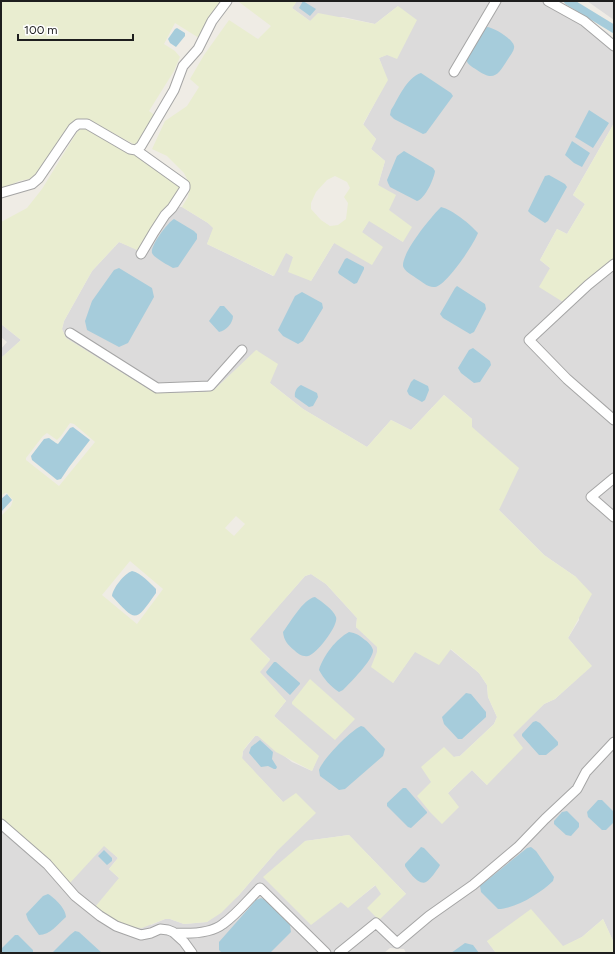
<svg xmlns="http://www.w3.org/2000/svg" width="615" height="954" font-family="Figtree,sans-serif">
	<rect width="100%" height="100%" fill="#efece5"/>
	<!-- residential -->
	<path fill="#dcdbdb" fill-rule="evenodd" d="M297 1H560L607 32 614 39V126L613 125 573 195 585 204 567 234 557 229 540 260 550 268 597 271 614 258V943L603 919 582 937 563 947 487 941 496 953H406L404 949 390 948 384 953H1V820L104 845 118 858 109 869 119 878 151 925 165 919H170L184 924 207 922 239 895 276 852 283 802 242 759 243 751 255 736H258L292 762 312 771 318 756 274 716 286 701 259 672 270 659 249 639 305 576 311 574 326 584 357 618 356 627 377 646V652L393 683 415 651 450 649 479 673 487 685 488 697 497 717 494 724 460 756 454 757 448 793 472 770 487 785 512 735 544 704 555 699 591 666 568 638 579 620 576 577 544 555 499 510 472 427V419L444 395 411 430 391 420 367 447 303 409 270 383 257 350 214 390 205 392 165 393 150 390 130 378 66 338 62 329 64 321 92 271 119 242 139 250 170 207H182L208 223 214 228 207 244 273 276 286 252 293 257 311 281 334 243 362 232 369 220 403 242 378 185 385 161 371 149 376 139 363 125 387 80 379 58 386 55 398 6 375 24 343 17 310 21 292 8ZM349 835 406 894H382L376 885 348 907 341 902 305 841Z
		M587 1H614V20Z
		M1 324 21 340 1 358V349L7 342 1 337Z"/>
	<!-- farmland -->
	<path fill="#e9edd0" fill-rule="evenodd" d="M1 1H222L199 38 175 23 164 44 175 51 180 57 174 71 149 111 156 116 141 144 136 145 124 139 97 124 85 119H78L73 122 35 176 29 179 19 181 2 189Z
		M240 1H297L292 8 310 21 318 13 375 24 398 6 417 20 397 59 387 55 379 58 388 80 363 124 376 139 371 149 385 161 378 185 396 195 389 210 412 227 403 242 369 221 362 232 383 247 372 265 334 243 311 281 288 272 293 257 286 253 274 276 207 244 213 228 208 223 182 207 188 197 190 185 184 173 167 156 152 149 165 121 187 106 199 87 190 79 204 55 229 20 258 39 271 26 239 2ZM335 176 347 182 350 188 344 197 348 203 346 219 338 225 330 226 321 220 311 209V203L316 192 327 180Z
		M613 125 614 126V258L597 271 563 302 539 287 550 268 540 260 557 229 567 234 585 204 573 195Z
		M82 128H87L136 154 181 187 139 251 119 242 92 271 64 321 62 329 66 338 150 390 165 393 205 392 214 390 256 350 278 364 270 383 303 409 367 447 391 420 411 430 444 395 472 419V427L519 468 499 510 544 555 576 577 592 594 568 638 592 666 555 699 544 704 513 735 523 748 487 785 472 770 448 793 459 807 442 824 430 812 417 796 431 782 421 767 444 747 454 757 460 756 494 724 497 717 488 697 487 685 479 673 451 649 439 665 415 652 393 683 371 667 377 652V647L356 627 357 618 326 584 311 574 305 576 250 639 270 660 260 672 286 701 274 716 319 756 312 771 276 752 258 736H255L248 744 243 751 242 758 283 802 296 793 316 813 276 852 239 895 221 913 207 922 184 924 170 919H165L142 928 130 927 120 924 95 907 119 878 109 869 118 858 104 846 69 884 1 820V516L11 506 13 500 7 493H5L1 496V358L21 340 1 324V222L27 208 42 189 77 132ZM70 423 74 424 95 442 59 486 26 460V458L43 436 47 433 57 440 61 436ZM236 516 245 524 234 536 225 528ZM130 561 163 589 137 624 102 595Z
		M310 679 355 719 335 740 292 704V702Z
		M349 835 406 894 379 920 367 908 381 894 375 885 348 908 341 902 311 925 263 877 305 841Z
		M531 909 563 946 582 937 603 919 614 943V953H496L487 941Z"/>
	<!-- water -->
	<path fill="#a6ccdb" d="M303 1 316 9 310 16 299 8Z
		M487 27C493 27 513 39 514 46 515 50 510 56 508 59 498 75 494 82 477 70 472 67 467 64 466 59L482 31Z
		M177 28 185 33V36L176 47 170 43 168 39 175 29Z
		M421 73 451 93 453 96 426 133 423 134 394 119 390 115 391 110C399 98 406 78 421 73Z
		M589 110 609 123 593 148 575 137Z
		M572 141 590 153 582 167 574 163 565 155Z
		M404 151 433 168 435 171C434 179 425 199 417 201L390 187 388 183 387 180 397 156Z
		M549 175 565 184 567 187 548 221 545 223 531 214 528 211 545 176Z
		M441 207C453 210 470 224 478 233 474 244 446 286 435 287 428 288 421 281 416 278 412 275 404 271 403 266 402 252 431 217 441 207Z
		M174 219 194 231 197 234V239L178 267 173 268C168 265 154 258 152 253 150 246 168 222 174 219Z
		M347 258 364 267V269L357 283 354 284 339 274 338 272 345 259Z
		M119 268 152 288 154 297 128 343 119 347 87 330 85 321 92 301 114 270Z
		M457 286 485 304 486 309 474 332 470 334 443 318 440 314 455 288Z
		M302 292 322 303 323 308 303 341 298 344 283 336 278 330 295 296Z
		M220 306H224L233 316C233 323 226 331 219 332L209 321Z
		M473 348 490 361 491 365 480 382 474 383 461 373 458 368 469 350Z
		M414 379 428 386 429 390 425 400 422 402 409 395 407 391 411 382Z
		M301 385 317 393 318 397 313 406 309 407 295 397C294 392 297 387 301 385Z
		M73 427 90 440 69 467 61 479 57 480 32 460 31 456 44 439 49 438 56 443 58 444 70 428Z
		M7 494 12 500 1 512V499Z
		M132 571C141 573 150 583 156 589V593C135 623 136 622 112 596 113 588 124 574 132 571Z
		M315 597C322 602 333 609 336 617 339 625 317 654 308 656 303 657 298 654 294 650 288 645 284 641 283 632 290 623 303 599 315 597Z
		M349 632C356 633 359 635 365 640 368 642 372 646 373 650 374 659 350 683 343 690L339 692C330 686 324 679 319 670 323 656 336 639 349 632Z
		M274 662H276L300 683V684L290 695 267 674 266 672Z
		M466 693 471 694 486 712V717L462 739H458L444 724 442 717Z
		M536 721 540 723 558 742V745L546 755H539L522 736V734L533 722Z
		M361 726 364 727 385 749 383 756 345 789 339 790 320 776 319 770C323 759 350 731 361 726Z
		M260 740 273 752 272 759 277 767 276 769H274L268 766 261 767 249 753 251 747Z
		M403 788H406L427 812V813L411 828 408 827 387 806V803Z
		M598 800H602L614 812V822L606 830H602L588 817 587 812Z
		M567 811 579 823V827L571 836 566 835 554 824V821L562 812Z
		M421 847 424 848 440 865 439 867C436 871 431 879 426 882 419 886 408 871 405 866V864Z
		M531 847 536 851 554 877 553 881C541 893 515 909 498 909L481 892 480 886 527 848Z
		M104 850 112 858V861L107 865 98 856Z
		M48 894C55 898 66 909 66 917 58 924 50 935 39 935L28 920 26 914 43 896Z
		M261 898 266 900 290 925 291 932 270 953H222L219 950V942L256 900Z
		M75 931 79 932 102 953H52L70 935Z
		M15 935H18L33 950V953H1V949Z
		M465 943 473 945 479 953H451Z"/>
	<g fill="none" stroke-linecap="round" stroke-linejoin="round">
		<!-- canal -->
		<path stroke="#a6ccdb" stroke-width="8" d="M568 1 614 29"/>
		<defs>
			<path id="minor" d="M548 1 584 21 614 46
				M454 72 496 1
				M136 150 185 185V188L172 208 165 215 154 232 141 254
				M1 193 32 184 39 178 73 128 78 124H87L130 149 136 150 141 146 174 90 183 66 198 49 212 21 227 1
				M614 264 588 285 529 340 567 379 614 420
				M70 333 157 388 210 386 242 350
				M614 478 591 497 614 517
				M1 824 47 864 75 896 100 916 116 926 141 935 151 933 160 929 168 930 173 932 184 942 192 953
				M174 933C190 934 210 934 223 924 237 914 248 900 260 888L326 953
				M339 953 376 923 397 943 429 916 473 885 518 847 545 819 577 789 586 772 614 742"/>
		</defs>
		<!-- minor casing -->
		<use href="#minor" stroke="#a5a5a5" stroke-width="11"/>
		<!-- minor -->
		<use href="#minor" stroke="#fff" stroke-width="9"/>
	</g>
	<!-- border -->
	<rect width="615" height="954" fill="none" stroke="#1e1e1e" stroke-width="4"/>
	<!-- scale -->
	<path d="M18 34v6h115v-6" fill="none" stroke="#1e1e1e" stroke-width="2"/>
	<text x="24" y="34" font-size="12" fill="#1e1e1e" stroke="#ffffff" stroke-width="3" paint-order="stroke">100 m</text>
</svg>
